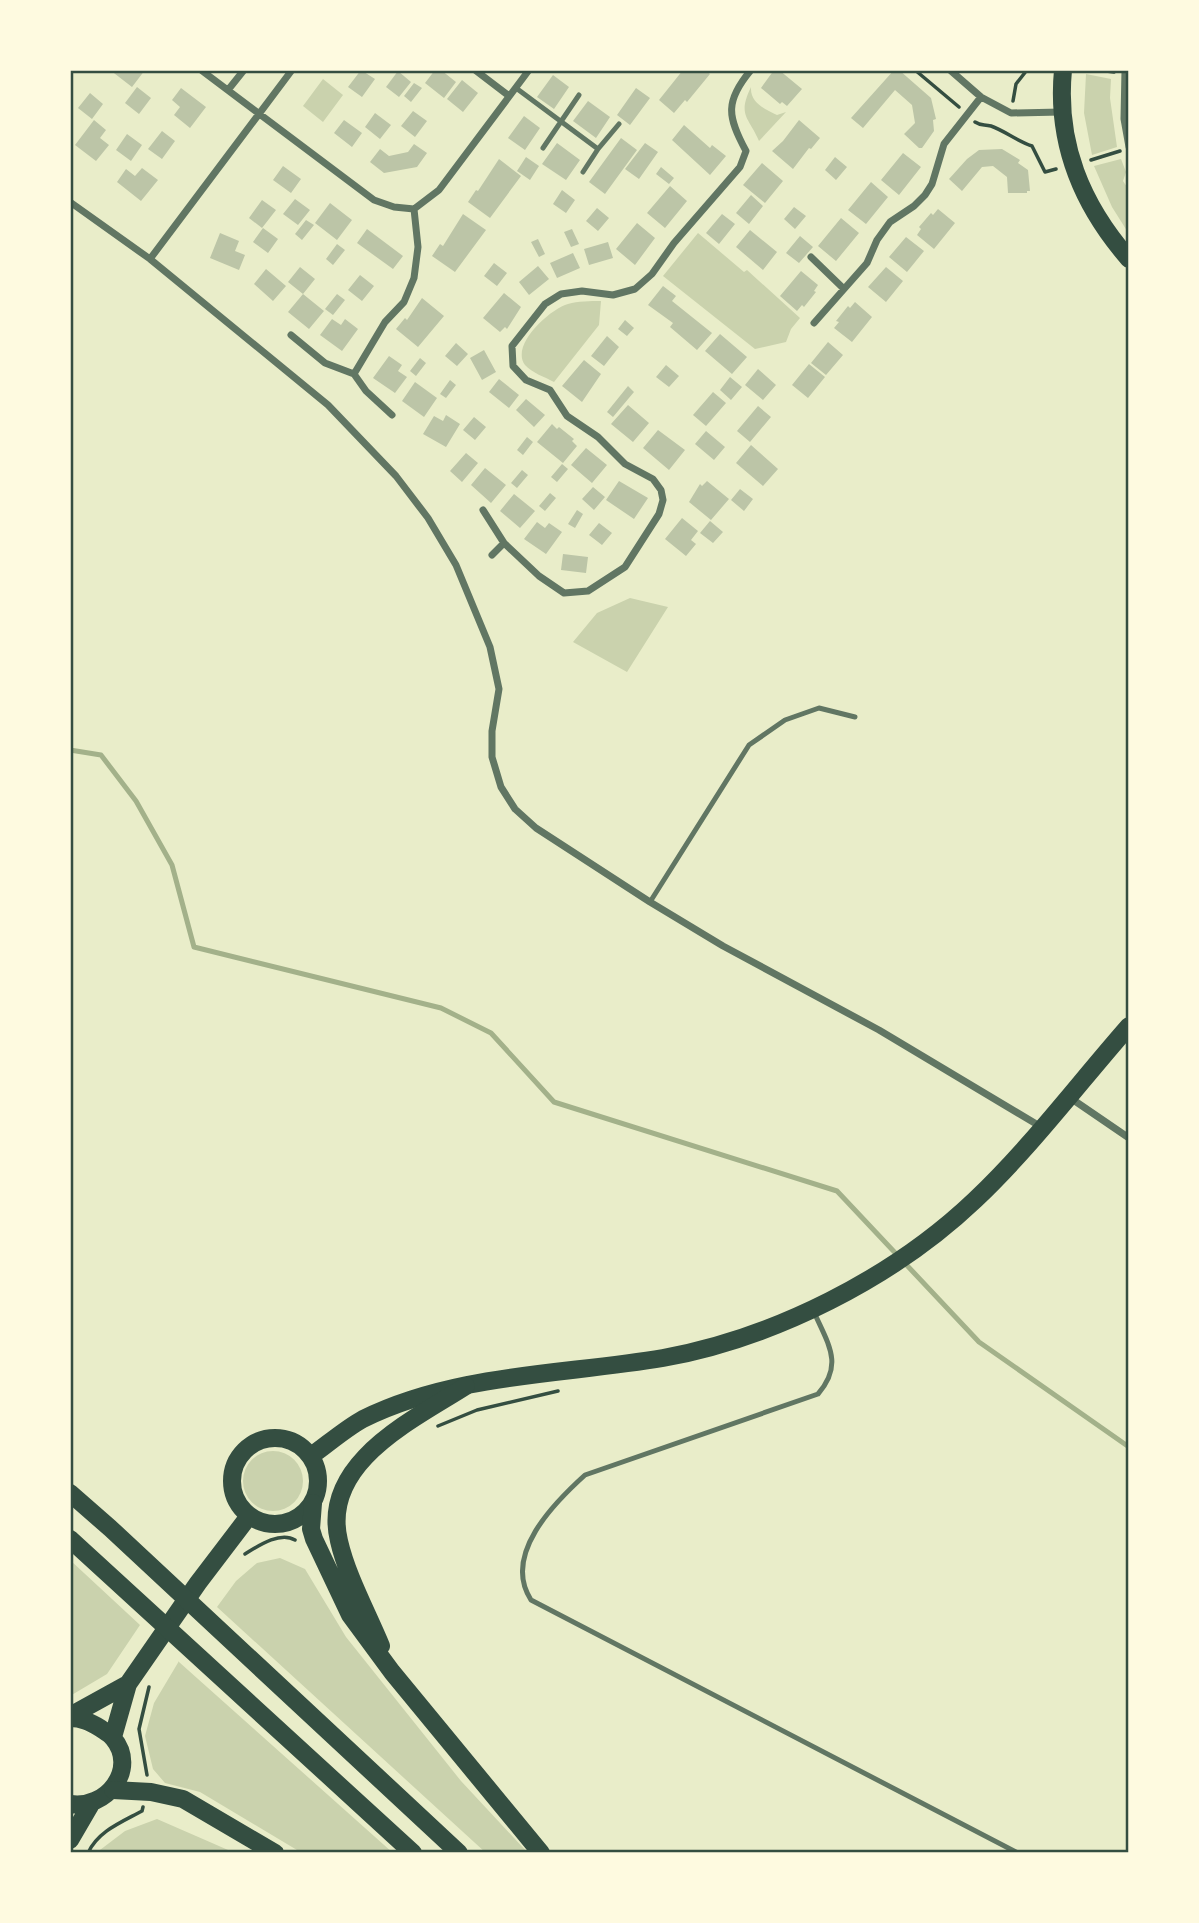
<svg xmlns="http://www.w3.org/2000/svg" width="1199" height="1923" font-family="Overpass,sans-serif">
	<rect width="100%" height="100%" fill="#e9edc9"/>
	<!-- green -->
	<path fill="#cad2ad" d="M1086 74 1111 79 1110 98 1117 147 1092 155 1084 113Z
		M323 79 343 95 323 122 303 106Z
		M751 87C750 103 765 109 777 115L786 112 759 141C749 117 737 116 751 87Z
		M1121 159 1126 172 1123 181 1129 190V234L1112 207 1094 166Z
		M698 233 744 272 747 270 800 318 791 329 786 342 755 349 663 276Z
		M601 301 599 325 554 382C545 377 532 373 525 365 510 345 550 309 568 304 578 301 590 301 601 301Z
		M630 598 668 607 627 672 573 642 597 613Z
		M243 1481a30 30 0 1 1 60 0a30 30 0 1 1-60 0Z
		M280 1558 305 1569 346 1637 461 1781 528 1853H486L217 1607 236 1581 257 1563Z
		M70 1560 140 1625 107 1674 70 1696Z
		M179 1661V1662L393 1853H302L200 1792 165 1783 153 1769 145 1736 154 1703Z
		M157 1819 235 1853H96L125 1831Z"/>
	<g fill="none" stroke-linecap="round" stroke-linejoin="round">
		<!-- stream -->
		<path stroke="#a3b18a" stroke-width="5" d="M70 750 101 755 136 801 172 865 194 947 441 1008 491 1033 554 1102 837 1191 979 1342 1129 1447"/>
	</g>
	<!-- building -->
	<path fill="#bcc5a7" d="M110 70H145L132 87Z
		M361 70 375 79 362 97 348 87Z
		M435 70H441L456 82 444 98 425 83Z
		M683 70H705L710 74 687 102 685 100 674 113 659 100Z
		M774 70H779L802 89 787 106 782 102 780 104 761 88Z
		M894 70H899L931 98 936 119 933 120 934 131 922 148H919L904 134 915 123 912 105 895 90 863 128 851 118Z
		M398 71 411 82 399 97 386 87Z
		M553 75 569 87 554 109 537 97Z
		M462 80 478 93 463 112 447 99Z
		M414 83 422 88 411 102 404 96Z
		M137 87 151 98 139 114 125 103Z
		M181 88 206 107 190 128 174 115 180 107 172 100Z
		M636 88 650 98 630 125 617 115Z
		M90 93 103 104 92 119 78 108Z
		M588 101 610 117 596 138 573 121Z
		M413 111 427 121 415 137 401 126Z
		M375 113 391 125 380 139 365 127Z
		M524 116 540 128 525 150 508 138Z
		M94 120 106 130 100 138 109 145 96 161 75 145Z
		M344 120 362 133 352 147 334 133Z
		M799 120 820 138 811 149 809 148 793 169 772 151 783 141Z
		M684 125 710 148 712 145 726 156 710 175 672 140Z
		M162 131 175 141 162 159 148 149Z
		M127 134 142 145 131 161 116 150Z
		M621 138 637 150 605 194 589 182Z
		M557 143 580 160 566 180 542 164Z
		M645 143 658 152 639 179 625 169Z
		M414 144 427 153 417 167 384 173 370 162 380 149 389 156 408 152Z
		M1002 149 1020 160 1018 163 1028 170 1030 191H1027V193H1008L1007 177 993 166 982 167 962 191 949 179 967 159 979 150Z
		M903 153 921 167 899 195 881 180Z
		M526 157 539 166 530 180 517 171Z
		M835 157 847 167 836 180 825 170Z
		M499 159 521 176 490 218 468 202 476 190 478 191Z
		M762 163 783 181 765 203 743 185Z
		M283 166 301 179 291 193 273 180Z
		M661 167 674 178 669 184 656 174Z
		M142 168 158 180 141 201 117 182 126 169 135 176Z
		M871 182 888 197 866 224 848 210Z
		M670 186 687 201 665 228 647 213Z
		M562 190 575 200 566 213 553 204Z
		M751 195 763 206 749 224 736 213Z
		M295 199 310 210 298 225 283 214Z
		M262 200 276 210 262 228 249 218Z
		M330 203 352 220 337 240 315 223Z
		M794 207 806 216 795 229 784 219Z
		M597 208 609 218 598 231 586 221Z
		M938 209 955 223 934 249 917 235 921 229 919 227 931 213 933 215Z
		M463 214 486 230 455 272 432 256 440 244 443 246Z
		M722 214 735 224 719 244 706 233Z
		M841 218 859 233 836 261 818 246Z
		M306 220 314 225 302 240 295 234Z
		M637 223 655 238 635 265 616 249Z
		M263 228 278 239 268 253 253 242Z
		M367 229 403 256 393 269 357 243Z
		M572 229 579 244 571 247 564 232Z
		M750 230 777 252 763 270 736 247Z
		M220 233 239 241 235 251 245 255 239 270 210 258Z
		M800 236 813 247 799 263 786 253Z
		M906 237 924 251 907 272 889 257Z
		M538 239 545 254 539 257 531 242Z
		M608 242 613 258 589 265 584 249Z
		M337 244 345 250 333 265 326 259Z
		M573 253 580 268 557 278 550 263Z
		M494 263 507 273 497 286 484 276Z
		M538 266 549 279 529 295 519 282Z
		M300 267 315 279 303 294 288 282Z
		M886 267 903 281 886 302 868 287Z
		M266 269 286 286 273 301 254 284Z
		M801 271 818 285 814 291 816 292 804 307 802 305 797 311 780 296Z
		M360 275 374 286 362 301 348 290Z
		M663 286 676 296 672 301 712 333 697 350 670 327 673 323 648 305Z
		M504 293 521 307 507 329 505 327 500 332 483 318Z
		M303 294 324 311 309 329 288 312Z
		M337 294 345 300 333 315 325 309Z
		M422 298 444 316 418 347 396 329 405 318 407 320Z
		M855 302 872 317 852 342 834 328 839 322 836 321 848 306 850 308Z
		M332 319 341 325 345 319 358 329 342 351 320 335Z
		M625 320 634 328 627 336 618 329Z
		M720 334 747 357 732 374 705 351Z
		M607 336 619 347 604 366 591 356Z
		M828 342 843 355 826 375 811 363Z
		M456 343 468 354 457 366 445 356Z
		M484 350 496 372 482 380 470 358Z
		M389 356 402 365 398 371 407 377 395 393 373 378Z
		M420 358 426 363 416 376 410 371Z
		M584 360 601 374 582 402 562 386Z
		M809 364 825 377 808 398 792 385Z
		M666 365 679 376 669 387 656 377Z
		M758 369 776 385 763 400 745 385Z
		M730 377 742 387 731 400 720 390Z
		M499 379 519 395 509 408 489 392Z
		M450 380 456 385 446 398 440 394Z
		M415 382 437 398 424 417 402 401Z
		M628 386 634 392 613 417 607 412Z
		M713 392 726 403 706 426 693 415Z
		M526 399 545 415 534 427 516 410Z
		M628 405 649 423 633 442 611 424Z
		M758 406 771 417 750 442 737 431Z
		M446 415 460 424 446 447 423 434 434 416 443 421Z
		M474 417 486 427 475 440 463 430Z
		M552 424 557 429 559 427 574 439 572 441 577 446 563 463 537 442Z
		M658 430 685 450 669 470 643 448Z
		M706 431 725 447 714 460 695 444Z
		M527 437 533 442 523 455 517 450Z
		M751 445 778 469 763 486 736 463Z
		M586 448 607 465 592 483 571 465Z
		M466 453 478 463 462 482 450 471Z
		M562 464 568 469 557 482 551 477Z
		M485 468 506 485 491 503 471 485Z
		M522 470 528 475 517 488 511 483Z
		M619 481 648 498 634 519 606 500Z
		M707 481 729 499 711 520 689 502 700 484 702 486Z
		M593 487 605 497 594 510 582 499Z
		M740 489 753 499 744 511 731 500Z
		M550 493 556 498 545 511 539 506Z
		M514 494 535 511 520 528 500 511Z
		M577 510 583 514 575 528 568 524Z
		M682 518 698 531 691 540 696 544 686 556 665 539Z
		M710 521 723 532 713 543 700 533Z
		M537 522 545 528 549 523 562 532 546 554 524 539Z
		M599 523 612 533 602 545 589 535Z
		M563 554 588 557 586 573 561 570Z"/>
	<g fill="none" stroke-linecap="round" stroke-linejoin="round">
		<!-- path -->
		<path stroke="#344e41" stroke-width="3.5" d="M915 70 959 107
			M1098 70 1114 72
			M1013 101 1016 84 1027 70
			M975 122C981 126 984 124 991 126 1005 131 1017 141 1032 146L1045 172 1056 169
			M1091 160 1120 151
			M438 1426 477 1410 558 1391
			M245 1554C258 1546 280 1531 295 1540
			M147 1775 139 1729 149 1687
			M88 1853C98 1831 122 1822 142 1811L143 1807"/>
		<!-- service -->
		<path stroke="#617663" stroke-width="5" d="M516 88 598 149 583 172
			M543 148 579 95
			M598 149 619 124
			M650 902 749 745 785 720 819 708 855 717
			M814 1312C828 1344 844 1364 818 1394L585 1475C554 1503 502 1555 531 1600L1018 1853"/>
		<!-- minor -->
		<path stroke="#617663" stroke-width="7" d="M201 70 374 200 394 207 414 209
			M475 70 509 96
			M950 70 981 97 1011 113 1061 112
			M1125 70 1124 119 1129 147
			M228 90 244 70
			M70 202 150 259 328 405 396 476 428 518 456 565 490 647 499 689 492 731V757L501 787 515 809 536 828 650 902 723 946 879 1030 1043 1128
			M414 209 439 190 529 70
			M811 257 844 289
			M150 259 292 70
			M814 323 867 263 877 240 890 222 914 206 925 195 932 184 944 144 981 97
			M291 335 325 363 354 374 366 391 392 415
			M354 374 385 322 404 302 414 278 418 247 414 209
			M483 510 504 543 539 576 564 593 588 591 625 567 659 514 663 500 661 490 653 479 625 464 598 437 567 416 550 390 526 380 513 366 512 346 545 304 561 294 582 291 613 295 635 289 652 274 674 243 740 167 746 151C727 116 725 101 751 70
			M492 555 504 543
			M1069 1097 1129 1138"/>
		<!-- primary -->
		<path stroke="#344e41" stroke-width="18" d="M1063 70C1056 143 1081 204 1129 259
			M232 1481a43 43 0 1 1 86 0a43 43 0 1 1-86 0Z
			M311 1456C328 1444 345 1429 363 1419 456 1373 563 1375 663 1358 774 1338 893 1278 975 1200 1031 1147 1078 1084 1129 1026
			M70 1716 128 1684
			M70 1718C82 1718 90 1722 100 1728 104 1731 110 1734 113 1738 139 1769 106 1810 70 1804
			M113 1737 128 1684 198 1583 249 1516
			M70 1840 91 1804"/>
		<!-- trunk -->
		<path stroke="#344e41" stroke-width="18" d="M70 1493 110 1528 459 1853
			M313 1503 311 1529 314 1539 350 1615 392 1672 541 1853
			M70 1539 413 1853
			M381 1646C367 1612 347 1576 339 1541 320 1463 413 1420 466 1386
			M113 1790 151 1792 183 1799 275 1853"/>
	</g>
	<!-- border -->
	<rect width="1199" height="1923" fill="none" stroke="#fefae0" stroke-width="144"/>
	<rect x="72" y="72" width="1055" height="1779" fill="none" stroke="#344e41" stroke-width="2.5"/>
</svg>
